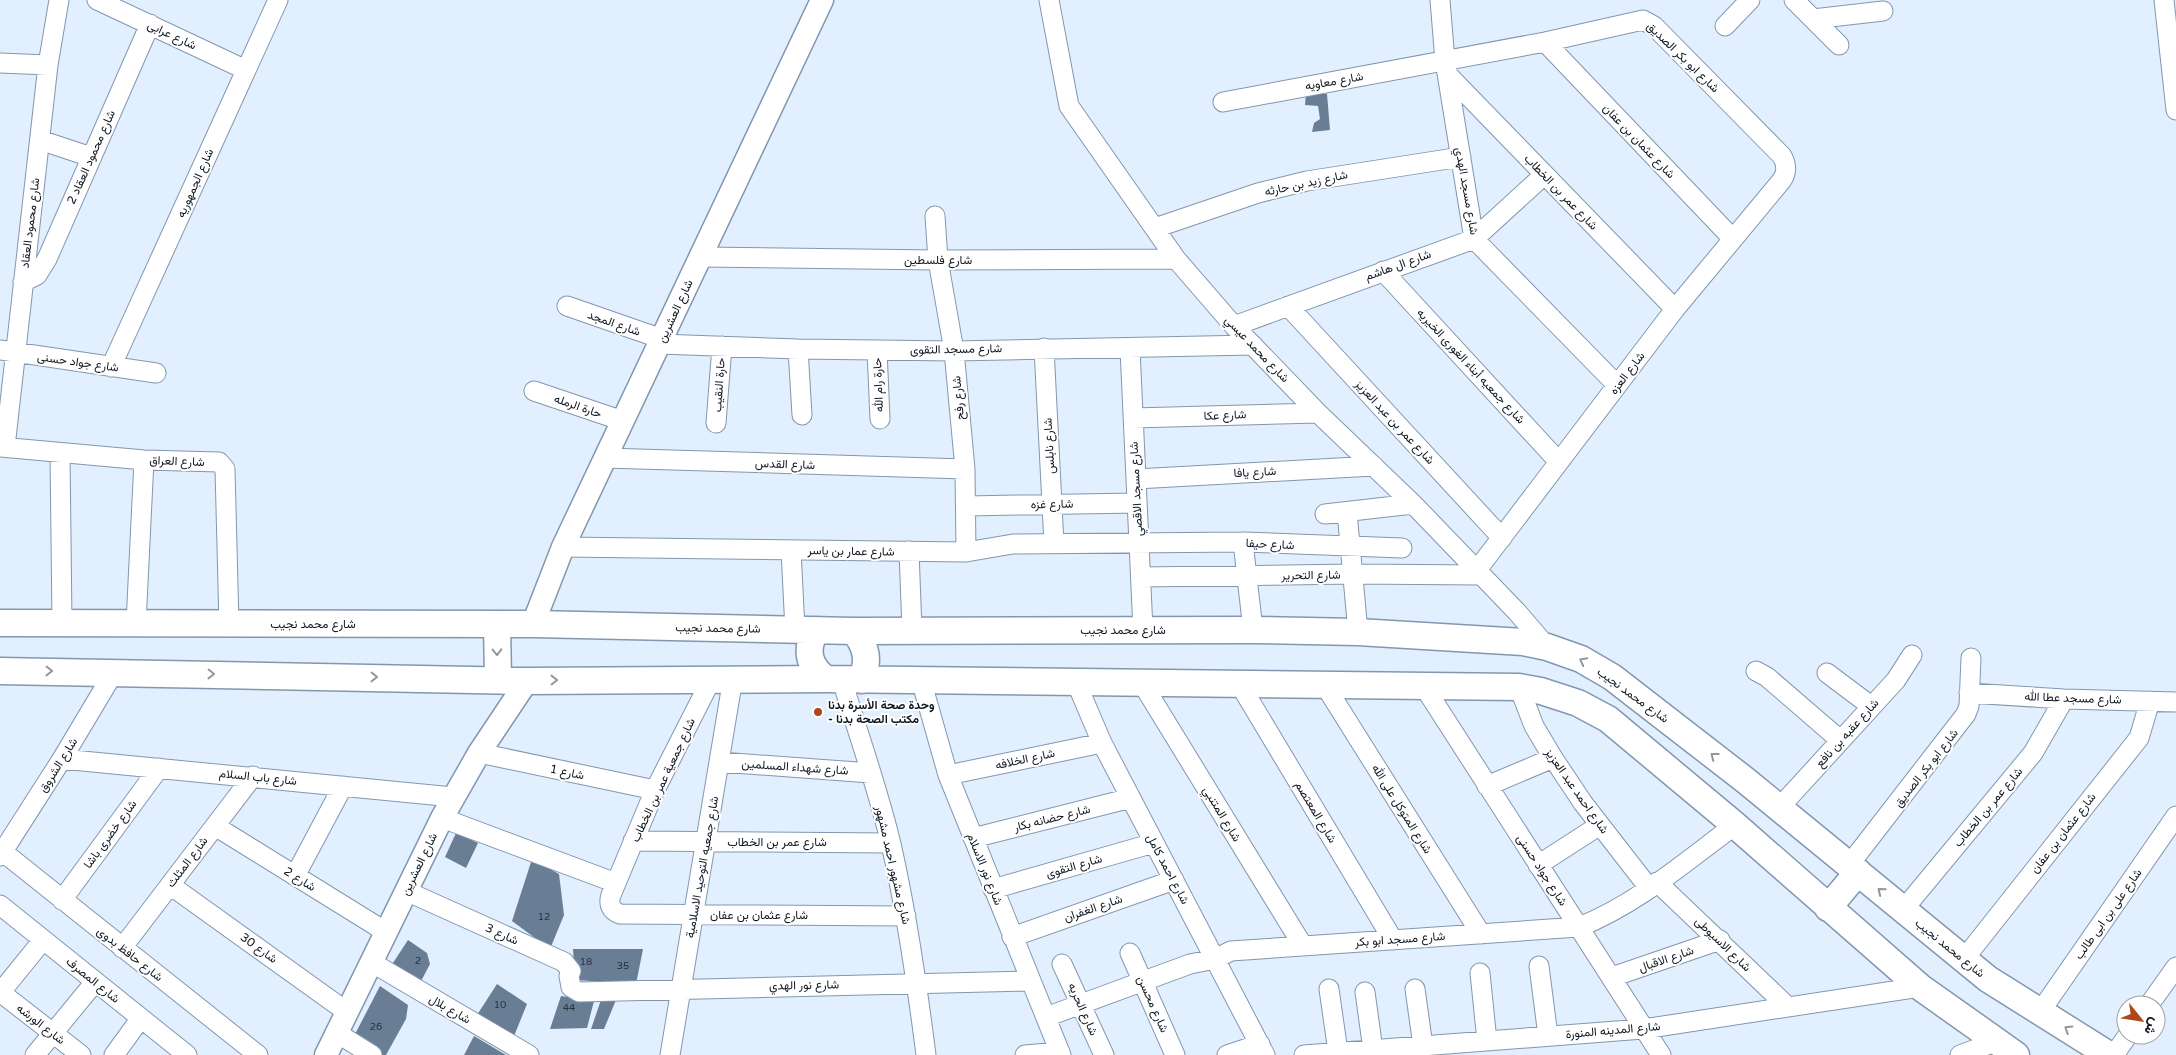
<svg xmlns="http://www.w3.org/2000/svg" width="2176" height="1055" font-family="'Varela Round',Vazirmatn,sans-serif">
	<rect width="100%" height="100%" fill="#e1effe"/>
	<!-- building -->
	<path fill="#697e95" d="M1306 92 1327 94 1330 130 1312 132 1314 123 1320 119 1318 106 1305 105Z
		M456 833 478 843 466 868 445 857Z
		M532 859 559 874 564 915 550 949 512 921Z
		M408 940 427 953 430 964 417 989 387 972Z
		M573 949H643L636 984 575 980Z
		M497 984 527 1004 512 1041 477 1015Z
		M380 986 408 1005 406 1019 386 1055H379L351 1042Z
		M561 996 594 1001 587 1028 550 1029Z
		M602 997 616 1000 604 1029H591Z
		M474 1036 506 1055H464Z"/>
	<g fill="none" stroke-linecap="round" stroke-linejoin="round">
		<defs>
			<path id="minor" d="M97 0 246 70
				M1049 0 1069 106 1176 259 1234 326 1318 413 1413 504 1517 612 1547 647
				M1440 0 1445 61 1474 239 1617 385
				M1794 0 1839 45
				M2164 0 2176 110
				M1813 19 1883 11
				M1725 26 1750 0
				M1545 42 1733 239
				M0 63 48 65
				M1448 75 1675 309
				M1223 102 1545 42 1643 20 1654 26 1782 156C1787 165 1787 172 1782 180L1675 309 1477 570
				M40 140 91 157
				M935 216 938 260 954 351 965 469 966 552
				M1155 228 1258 193 1307 181 1461 157
				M701 257 938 260 1176 259
				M1383 271 1559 462
				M23 282 37 275 47 259 150 24
				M567 306 662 339
				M1288 306 1502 538
				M1234 326 1474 239 1544 175
				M659 344 798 349 954 351 1253 345
				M1044 348 1054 544
				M798 349 802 415
				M1130 349 1143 630
				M0 350 156 373
				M877 350 880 419
				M111 367 278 0
				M534 391 623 421
				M1133 418 1318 413
				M716 423 722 346
				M0 447 144 460 219 462 225 469 229 625
				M5 447 48 65 59 0
				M60 453 62 623
				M605 458 965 469
				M1136 479 1374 466
				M966 506 1137 503
				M1347 512 1358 632
				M1325 514 1413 504
				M1243 542 1253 630
				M563 547 966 552 1013 544 1243 542 1402 548
				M791 550 795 630
				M909 551 912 630
				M1141 577 1353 574 1482 575
				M136 624 144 460
				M1756 671 1767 677 1840 740
				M1827 673 1871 706
				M712 678 655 790 611 895C608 904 611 911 620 914L906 916
				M842 680C858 734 878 789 891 844 907 914 917 984 926 1055
				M921 680 948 775 1061 1055
				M1076 682 1102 743 1265 1055
				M1142 683 1303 946
				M1239 683 1393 940
				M1324 684 1481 934
				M1423 685 1661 1055
				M1519 687 1534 726 1553 758 1583 803 1649 888
				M1969 693 2064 699 2176 702
				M479 753 655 790
				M62 759 453 797
				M720 762 871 773
				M948 775 1102 743
				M1487 786 1553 758
				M1779 808 1896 680 1912 655
				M442 818 616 883
				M215 826 386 932
				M973 838 1131 798
				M633 841 890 843
				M3 852 258 1055
				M0 856 62 759 114 672
				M1538 865 1600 825
				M1849 865 1966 714 1969 706 1971 658
				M295 876 343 786
				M1657 882 1788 1007
				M170 885 347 1012
				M993 889 1154 843
				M406 891 564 962 571 971 569 976 571 987 579 992 1029 981
				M62 900 159 768
				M0 905 187 1055
				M1903 910 2033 753 2064 699
				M1012 937 1174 880
				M122 948 253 776
				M1130 953 1175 1055
				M1964 959 2139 738 2150 701
				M371 962 529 1055
				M1062 964 1104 1055
				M1539 966 1548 1036
				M1480 973 1487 1041
				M1612 977 1720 940
				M1329 989 1338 1052
				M1415 989 1423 1046
				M0 992 81 1055
				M1365 992 1373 1050
				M0 993 43 940
				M2149 1005 2176 967
				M2040 1012 2176 816
				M1046 1017 1190 964 1215 959 1231 951 1579 927C1637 904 1685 862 1735 825
				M337 1033 372 1055
				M35 1055 95 982
				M114 1055 141 1018
				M670 1055 733 678
				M1025 1055 1060 1052
				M1227 1055 1260 1044
				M1304 1055 1643 1029 1920 987
				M1960 1055 1995 1042
				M2114 1055 2128 1035"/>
			<path id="tertiary" d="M533 624 563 547 822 0
				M326 1055 442 818 479 753 527 681"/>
			<path id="secondary" d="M0 623 533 624 854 631 1253 630 1358 632 1523 642 1547 647 1581 659 1612 677 1745 780 1988 979 2109 1055
				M497 624 498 679
				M816 630C805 649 808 666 826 679
				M854 631C867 647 869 660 862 680
				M0 671 527 681 826 679 1519 687 1541 691 1578 703 1608 719 1735 825 1920 987 2016 1055
				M1828 908 1858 872"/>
		</defs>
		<!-- minor casing -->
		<use href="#minor" stroke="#8297af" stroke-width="21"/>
		<!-- tertiary casing -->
		<use href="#tertiary" stroke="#8297af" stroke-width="25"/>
		<!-- secondary casing -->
		<use href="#secondary" stroke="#8297af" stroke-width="29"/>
		<!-- minor -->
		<use href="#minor" stroke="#fff" stroke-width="19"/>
		<!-- tertiary -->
		<use href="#tertiary" stroke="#fff" stroke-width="22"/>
		<!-- secondary -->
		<use href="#secondary" stroke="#fff" stroke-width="26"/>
	</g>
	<!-- one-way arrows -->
	<defs><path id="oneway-chevron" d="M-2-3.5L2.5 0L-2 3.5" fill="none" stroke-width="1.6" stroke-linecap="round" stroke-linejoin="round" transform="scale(1.25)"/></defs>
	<g stroke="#93979b">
		<use href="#oneway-chevron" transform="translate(497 652) rotate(89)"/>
		<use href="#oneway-chevron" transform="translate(1583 661) rotate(-153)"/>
		<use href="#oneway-chevron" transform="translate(49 671) rotate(1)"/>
		<use href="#oneway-chevron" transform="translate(211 674) rotate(1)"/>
		<use href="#oneway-chevron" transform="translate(374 677) rotate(1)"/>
		<use href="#oneway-chevron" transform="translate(554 680) rotate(-1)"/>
		<use href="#oneway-chevron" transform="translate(1714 756) rotate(-142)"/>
		<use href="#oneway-chevron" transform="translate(1881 891) rotate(-141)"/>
		<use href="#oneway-chevron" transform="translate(2068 1029) rotate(-148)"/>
	</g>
	<!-- markers -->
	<circle fill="#ad471c" stroke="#fff" stroke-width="2" cx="818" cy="712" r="5"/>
	<g text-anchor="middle" stroke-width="4" stroke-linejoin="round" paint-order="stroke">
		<!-- number labels -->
		<g font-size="10" fill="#26313d">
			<text x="544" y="920">12</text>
			<text x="418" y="964">2</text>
			<text x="586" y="965">18</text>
			<text x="623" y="969">35</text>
			<text x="500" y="1008">10</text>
			<text x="569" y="1011">44</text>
			<text x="376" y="1030">26</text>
		</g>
		<!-- street labels -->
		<g font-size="12" fill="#0f1720" stroke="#fff">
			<text transform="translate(172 35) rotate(25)" y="4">شارع عرابى</text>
			<text transform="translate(1683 57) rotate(44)" y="4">شارع ابو بكر الصديق</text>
			<text transform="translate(1334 81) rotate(-10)" y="4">شارع معاويه</text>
			<text transform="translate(1639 141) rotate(46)" y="4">شارع عثمان بن عفان</text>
			<text transform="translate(91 157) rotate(-66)" y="4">شارع محمود العقاد 2</text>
			<text transform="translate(195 183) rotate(-66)" y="4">شارع الجمهوريه</text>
			<text transform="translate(1306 183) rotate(-12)" y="4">شارع زيد بن حارثه</text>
			<text transform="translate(1467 191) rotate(80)" y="4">شارع مسجد الهدي</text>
			<text transform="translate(1561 192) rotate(46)" y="4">شارع عمر بن الخطاب</text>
			<text transform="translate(30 223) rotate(-83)" y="4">شارع محمود العقاد</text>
			<text x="938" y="264">شارع فلسطين</text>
			<text transform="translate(1398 265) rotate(-20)" y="4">شارع ال هاشم</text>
			<text transform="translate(675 311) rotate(-65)" y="4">شارع العشرين</text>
			<text transform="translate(614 323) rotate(19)" y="4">شارع المجد</text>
			<text transform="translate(956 349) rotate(-1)" y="4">شارع مسجد التقوى</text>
			<text transform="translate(1257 349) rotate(46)" y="4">شارع محمد عيسي</text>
			<text transform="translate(78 362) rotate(8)" y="4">شارع جواد حسنى</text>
			<text transform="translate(1471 366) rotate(47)" y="4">شارع جمعيه أبناء الغورى الخيريه</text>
			<text transform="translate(1627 373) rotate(-53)" y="4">شارع العزه</text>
			<text transform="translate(719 385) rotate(-86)" y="4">حارة النقيب</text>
			<text transform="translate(878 385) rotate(-92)" y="4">حارة رام الله</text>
			<text transform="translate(958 398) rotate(-95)" y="4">شارع رفح</text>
			<text transform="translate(578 406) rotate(19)" y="4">حارة الرمله</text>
			<text transform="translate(1225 415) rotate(-2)" y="4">شارع عكا</text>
			<text transform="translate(1395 422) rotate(47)" y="4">شارع عمر بن عبد العزيز</text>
			<text transform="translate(1049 446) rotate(-93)" y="4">شارع نابلس</text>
			<text transform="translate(177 461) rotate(2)" y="4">شارع العراق</text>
			<text transform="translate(785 464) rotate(2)" y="4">شارع القدس</text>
			<text transform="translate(1255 472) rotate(-3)" y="4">شارع يافا</text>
			<text transform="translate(1136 489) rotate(-93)" y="4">شارع مسجد الاقصي</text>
			<text transform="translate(1052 504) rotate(-1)" y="4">شارع غزه</text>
			<text transform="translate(1270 544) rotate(3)" y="4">شارع حيفا</text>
			<text transform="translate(851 551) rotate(1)" y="4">شارع عمار بن ياسر</text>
			<text transform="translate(1311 575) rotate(-1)" y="4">شارع التحرير</text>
			<text x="313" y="628">شارع محمد نجيب</text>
			<text transform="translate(718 628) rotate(1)" y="4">شارع محمد نجيب</text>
			<text x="1123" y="634">شارع محمد نجيب</text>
			<text transform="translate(1633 695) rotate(36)" y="4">شارع محمد نجيب</text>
			<text transform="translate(2073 698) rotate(2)" y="4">شارع مسجد عطا الله</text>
			<text transform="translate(1847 733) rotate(-48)" y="4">شارع عقبه بن نافع</text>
			<text transform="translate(1025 759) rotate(-12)" y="4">شارع الخلافه</text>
			<text transform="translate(58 765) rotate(-58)" y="4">شارع الشروق</text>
			<text transform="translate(795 767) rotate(4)" y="4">شارع شهداء المسلمين</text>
			<text transform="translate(1926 768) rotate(-52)" y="4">شارع ابو بكر الصديق</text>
			<text transform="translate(567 772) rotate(12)" y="4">شارع 1</text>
			<text transform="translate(258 777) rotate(6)" y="4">شارع باب السلام</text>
			<text transform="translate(663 780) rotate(-65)" y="4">شارع جمعية عمر بن الخطاب</text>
			<text transform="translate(1577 791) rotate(55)" y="4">شارع احمد عبد العزيز</text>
			<text transform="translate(1988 807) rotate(-50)" y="4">شارع عمر بن الخطاب</text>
			<text transform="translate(1402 809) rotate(58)" y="4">شارع المتوكل على الله</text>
			<text transform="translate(1316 812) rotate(59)" y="4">شارع المعتصم</text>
			<text transform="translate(1222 814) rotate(59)" y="4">شارع المتنبي</text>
			<text transform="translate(1052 818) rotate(-14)" y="4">شارع حضانه بكار</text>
			<text transform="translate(2063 833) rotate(-52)" y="4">شارع عثمان بن عفان</text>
			<text transform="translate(110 834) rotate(-54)" y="4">شارع خضرى باشا</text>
			<text x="777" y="846">شارع عمر بن الخطاب</text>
			<text transform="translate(187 862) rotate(-53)" y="4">شارع المثلث</text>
			<text transform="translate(419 864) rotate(-64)" y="4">شارع العشرين</text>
			<text transform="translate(893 865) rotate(77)" y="4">شارع مشهور احمد مشهور</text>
			<text transform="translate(1074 866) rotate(-16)" y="4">شارع التقوى</text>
			<text transform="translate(702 867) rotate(-80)" y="4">شارع جمعيه التوحيد الاسلامية</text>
			<text transform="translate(985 869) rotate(68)" y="4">شارع نور الاسلام</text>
			<text transform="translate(1168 869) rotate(62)" y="4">شارع احمد كامل</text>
			<text transform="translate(1542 870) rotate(57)" y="4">شارع جواد حسنى</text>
			<text transform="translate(300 879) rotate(32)" y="4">شارع 2</text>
			<text transform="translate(1093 908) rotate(-19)" y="4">شارع الغفران</text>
			<text transform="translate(2108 914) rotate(-55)" y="4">شارع على بن ابى طالب</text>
			<text x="759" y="919">شارع عثمان بن عفان</text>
			<text transform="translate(502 934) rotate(24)" y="4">شارع 3</text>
			<text transform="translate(1400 939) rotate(-4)" y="4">شارع مسجد ابو بكر</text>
			<text transform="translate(1723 944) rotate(44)" y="4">شارع الاسيوطى</text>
			<text transform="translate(259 948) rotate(36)" y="4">شارع 30</text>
			<text transform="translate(1950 948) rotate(39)" y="4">شارع محمد نجيب</text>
			<text transform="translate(130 954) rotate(38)" y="4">شارع حافظ بدوى</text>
			<text transform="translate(1666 959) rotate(-19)" y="4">شارع الاقبال</text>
			<text transform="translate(93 980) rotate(39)" y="4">شارع المصرف</text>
			<text transform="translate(804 985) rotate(-1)" y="4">شارع نور الهدي</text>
			<text transform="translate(1153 1004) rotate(66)" y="4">شارع محسن</text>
			<text transform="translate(450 1009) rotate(30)" y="4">شارع بلال</text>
			<text transform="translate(1083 1009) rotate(66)" y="4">شارع الحريه</text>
			<text transform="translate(41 1024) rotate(38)" y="4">شارع الورشه</text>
			<text transform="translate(1613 1030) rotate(-5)" y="4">شارع المدينه المنورة</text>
		</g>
		<!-- poi labels -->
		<g font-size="12" font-weight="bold" fill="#0f1720" stroke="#fff" text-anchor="start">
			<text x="828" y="709">وحدة صحة الأسرة بدنا<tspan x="828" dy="14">- مكتب الصحة بدنا</tspan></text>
		</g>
	</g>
	<!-- north arrow -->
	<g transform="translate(2141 1020) rotate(120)"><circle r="24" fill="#ffffff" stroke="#9fa2a6"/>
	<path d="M0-4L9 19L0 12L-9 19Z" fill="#ad471c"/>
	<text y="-8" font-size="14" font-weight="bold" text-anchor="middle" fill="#0f1720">ش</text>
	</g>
</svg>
